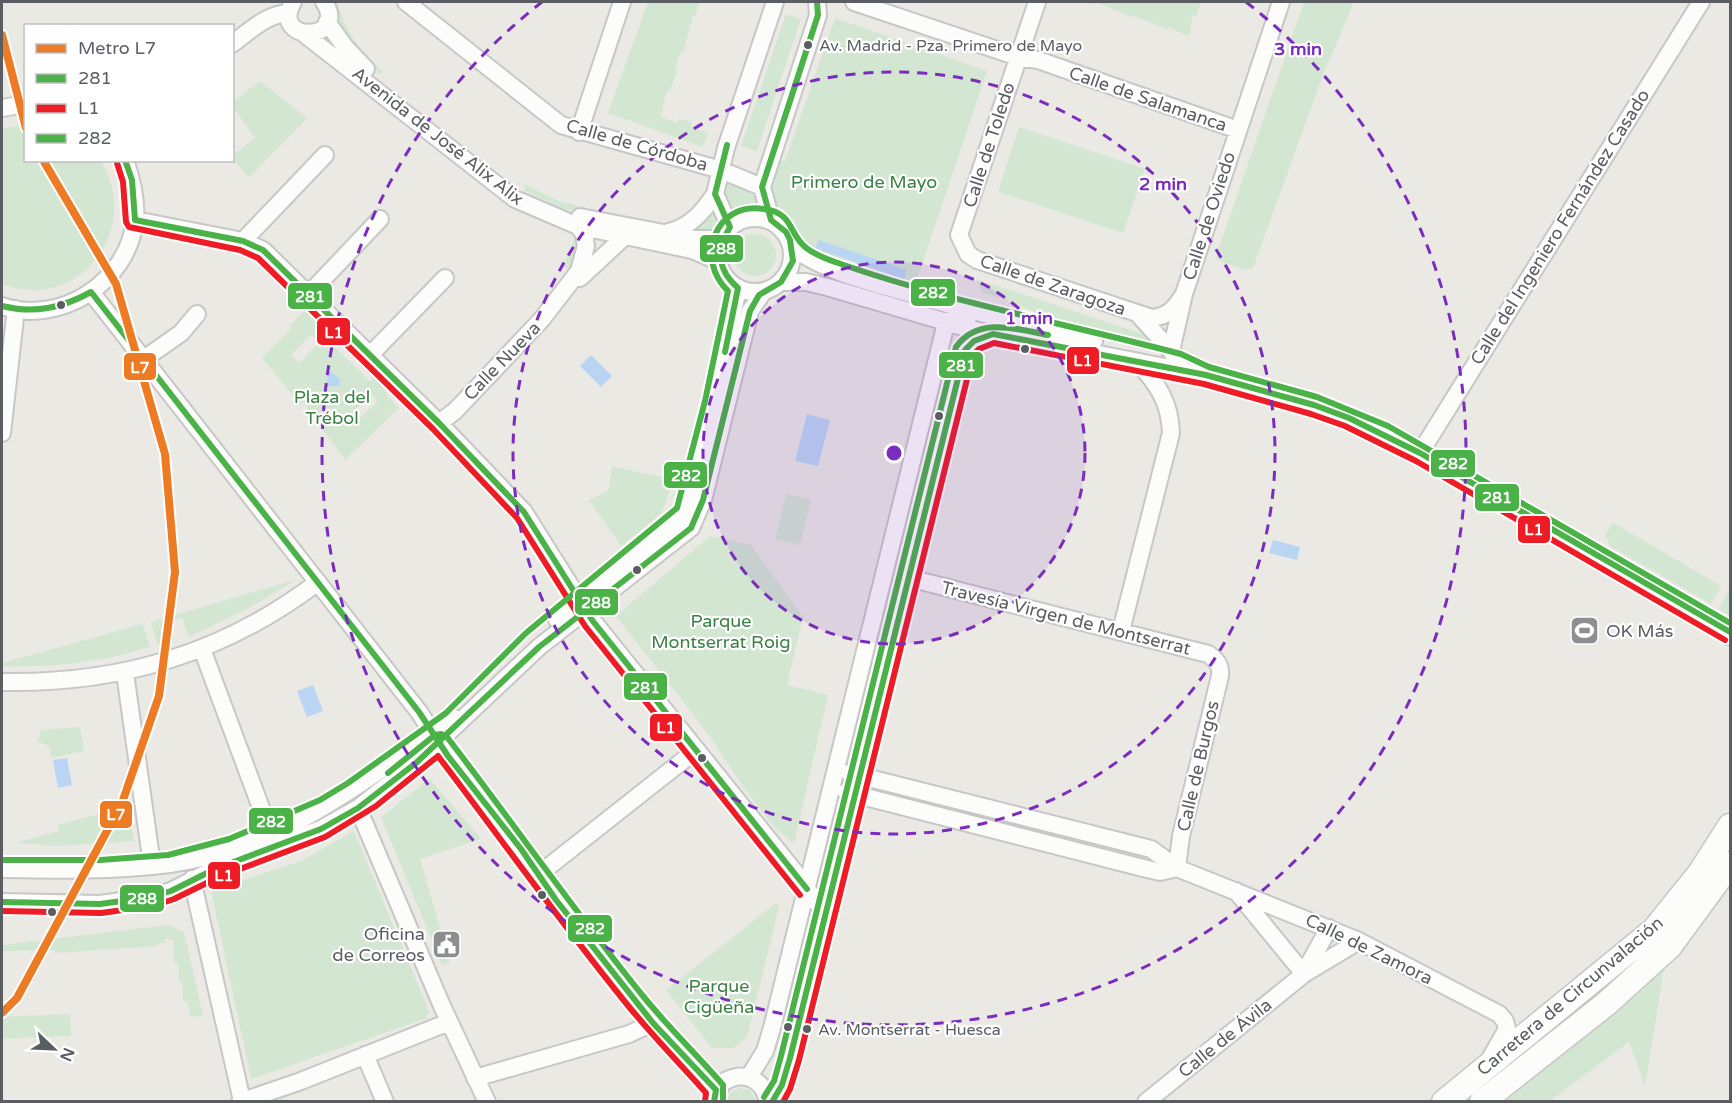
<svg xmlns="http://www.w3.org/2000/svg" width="1732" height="1103" font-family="'Varela Round',sans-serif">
	<rect width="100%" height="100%" fill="#eae9e4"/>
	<!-- green -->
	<path fill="#d3e6d2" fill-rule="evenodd" d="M331 2H337C346 31 359 51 383 71L380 74 341 35Z
		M648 2H700L695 16H693L683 53H680L675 68 678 69 670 91 667 90 661 117 677 123 679 118 692 123 691 127 708 133 703 147 608 113Z
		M1085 2H1201L1196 16H1193L1189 37 1169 27 1168 30 1132 15 1131 17 1095 2 1094 5Z
		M1304 2H1354L1323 75 1253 268 1245 270 1215 259Z
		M786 14 801 19 757 151 741 146Z
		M835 18 987 71 914 288 816 256C807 249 773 201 771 190 768 179 771 169 775 158L785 161Z
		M260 81 307 118 249 178 233 159V155L255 138 233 107V102Z
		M25 124 26 160 101 161C143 229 78 314 2 284V129Z
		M1019 127 1145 169 1123 233 998 192Z
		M727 179 750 189 759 205 758 210 734 213 724 194Z
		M524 184 559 201 617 216 565 209 525 191Z
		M711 212 716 214 720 222 719 231 699 234 697 222Z
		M734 255a21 21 0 1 1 42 0a21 21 0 1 1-42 0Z
		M575 238 578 243 571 272 564 266Z
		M976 279 1146 335 1157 345 1159 350 1057 323 1006 299 983 293Z
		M306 309 321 325 327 326 335 334 328 341 370 381 378 376 386 385V394L399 408 345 460 303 402 300 404 262 358 291 329 289 326ZM311 334 319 342 299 363 291 355ZM371 394 378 401 356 422 350 415Z
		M612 466 674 480 661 514 621 546 589 500 609 490Z
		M786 494 811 500 800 545 775 539Z
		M1612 522 1721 586 1711 604 1610 546 1605 536Z
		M710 536 751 545 803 617 787 685 828 695 794 843C764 824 730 765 710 737 680 696 647 656 616 616Z
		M298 579 249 608 189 637 182 618 170 621 174 640 158 645 151 622Z
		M1729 590 1730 591V616L1719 609Z
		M143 624 150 647C103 662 51 668 2 666V663Z
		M80 727 84 751 51 758 50 747 38 741 41 730Z
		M430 779 481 839 420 859 450 962 442 965 381 817Z
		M128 806 134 841 56 846 16 843 58 831V825Z
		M354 831 430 1014 426 1015 427 1018 251 1079 211 891 301 861Z
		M776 903 779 907 747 1037 734 1048H712L666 990Z
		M168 925 184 932 203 1016 191 1017 188 1003 183 1000 182 981H179L178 963H174L173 939H166V943H158V946L55 953 54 950 2 951V945Z
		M1664 968 1645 1086 1629 1042 1550 1101 1505 1102 1612 1015Z
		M70 1014 71 1036 2 1039V1017Z
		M740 1088 750 1090 756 1101H726L731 1092Z"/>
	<!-- water -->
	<path fill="#bad5f3" d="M819 240 907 270 904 279 815 248Z
		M591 355 612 376 601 387 580 366Z
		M330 371 341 380 339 386H325L328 379 327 374Z
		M807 414 830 420 818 466 795 461Z
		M1273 540 1300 547 1297 560 1269 553Z
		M313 685 323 711 307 717 297 691Z
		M67 758 72 785 58 788 53 760Z"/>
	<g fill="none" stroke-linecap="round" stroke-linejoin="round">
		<defs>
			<path id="street" d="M293 2C269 44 350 42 324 2
				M406 2 561 125 721 170 762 187
				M854 2 1018 57 1038 60 1238 130
				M1037 2 959 235 968 254 977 260 1152 318C1169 316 1175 308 1184 294
				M327 22 345 47 366 69
				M303 33 515 199 578 226 692 250 718 261
				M232 44C250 31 266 14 289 13
				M2 108 26 104
				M579 132 622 2
				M580 217 695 239H721
				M718 255a37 37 0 1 1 74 0a37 37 0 1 1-74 0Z
				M135 220 243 241 263 250 439 423 524 512 592 620 794 871 825 914
				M771 220 762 187 818 15 817 2
				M730 227 715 194 726 148 775 2
				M668 232C689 228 703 212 715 194
				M243 241 325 155
				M793 248C828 273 870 282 911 294 972 312 1033 326 1094 341
				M580 278 623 238 630 235
				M781 282H806L827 287 970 329 1206 375 1314 405 1349 418 1420 453 1729 631
				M91 292 419 712 448 756 521 849 556 900 653 1023 716 1090
				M308 295 380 219
				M2 306C60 326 129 282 135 219 137 199 132 180 125 160
				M1139 315 1171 351
				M370 355 445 278
				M144 359 181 333 197 314
				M1179 363 1171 351 1184 294 1281 2
				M439 423 455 411 542 319 579 271 586 246 584 234 578 226
				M2 433 16 309
				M1420 453 1701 2
				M909 578 1208 654C1217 660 1221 665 1220 676L1181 836 1177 868
				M557 620 678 521 685 512 714 403 738 288
				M1121 631 1171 433C1170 403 1158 384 1138 363
				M202 649 270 832
				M125 673 152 865
				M2 682C120 684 223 654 318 582
				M849 773 1151 849 1177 868 1359 941 1499 1014 1505 1021 1507 1029 1491 1057
				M846 792 1147 869 1160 872 1177 868
				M358 808 442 1006 487 1102
				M2 869C57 870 114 871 170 864 264 851 346 797 420 741 431 733 443 727 454 718
				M538 875 695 751
				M192 879 242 1101
				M1236 891 1304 974
				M2 902 100 904 151 897 171 891 215 869 321 829 358 808 416 763 539 647 691 528 703 500 750 311 764 291
				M1304 973 1329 928
				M365 1055 385 1102
				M749 1077 765 1051 773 1024 946 323 954 316
				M475 1078 629 1034 653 1023
				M713 1101 722 1083C742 1070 763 1077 768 1102
				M240 1102 301 1081 449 1022
				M772 1102 782 1085 790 1058 959 377 970 329 962 309
				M1146 1102 1304 974 1359 941"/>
			<path id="secondary" d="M1729 631 1730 633
				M1444 1102 1654 930 1700 873 1730 826
				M1482 1102 1606 1004 1670 946 1730 864"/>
		</defs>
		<!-- street casing -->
		<use href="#street" stroke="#c7c7c7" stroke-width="20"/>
		<!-- secondary casing -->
		<use href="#secondary" stroke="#c6c6c4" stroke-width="27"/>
		<!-- street -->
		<use href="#street" stroke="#fcfcfb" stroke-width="16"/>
		<!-- secondary -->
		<use href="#secondary" stroke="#fcfcfb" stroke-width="24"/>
		<defs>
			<path id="bus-1" d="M125 160 132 180 135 220 243 241 263 250 439 423 524 512 592 620 807 889
				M2 306C34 314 62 308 91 292L419 712 448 756 521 849 556 900 653 1023 716 1090 714 1102
				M772 1102 782 1085 790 1058 965 350 974 341 993 334 1206 375 1314 405 1349 418 1420 453 1730 632"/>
			<path id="bus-2" d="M117 163 123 182 126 222 129 227 240 250 258 258 433 429 517 518 585 626 800 895
				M2 911 101 913 153 906 174 899 219 877 325 837 376 806 438 756C502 840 563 926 630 1008 654 1037 681 1065 706 1093L705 1101
				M783 1102 790 1089 799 1060 973 355 979 349 994 343 1204 384 1311 414 1345 426 1416 461 1725 640"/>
			<path id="bus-3" d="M388 773 435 735 441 734 447 737C513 823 575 912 643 996 668 1027 697 1055 723 1085V1102
				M2 860H100L168 855 229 839 320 800 348 783 446 713 526 633 677 508 705 401 728 291C695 260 714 201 764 209 792 213 788 229 802 244 810 253 826 259 838 263 949 302 1067 324 1181 354L1209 367 1317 397 1388 426 1730 623
				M764 1097 774 1081 781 1056 956 347C978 316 1017 329 1048 335"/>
			<path id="bus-4" d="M725 352 738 288C717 270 716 250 730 227L715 194 727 145
				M2 902 100 904 151 897 171 891 215 869 321 829 358 808 416 763 539 647 691 528 703 500 750 311 759 295 781 282 793 261 790 240 786 232 771 220 762 187 818 15 817 2"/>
		</defs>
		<!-- bus-1 casing -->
		<use href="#bus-1" stroke="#fff" stroke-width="10"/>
		<!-- bus-2 casing -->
		<use href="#bus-2" stroke="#fff" stroke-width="10"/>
		<!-- bus-3 casing -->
		<use href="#bus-3" stroke="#fff" stroke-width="10"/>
		<!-- bus-4 casing -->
		<use href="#bus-4" stroke="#fff" stroke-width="10"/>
		<!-- bus-1 -->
		<use href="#bus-1" stroke="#4bb248" stroke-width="6"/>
		<!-- bus-2 -->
		<use href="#bus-2" stroke="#ee1c25" stroke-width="6"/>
		<!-- bus-3 -->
		<use href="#bus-3" stroke="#4bb248" stroke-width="6"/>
		<!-- bus-4 -->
		<use href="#bus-4" stroke="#4bb248" stroke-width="6"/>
		<defs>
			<path id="metro-1" d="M2 35 26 128
				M2 1013 17 998 122 803 159 696 175 572 165 454 116 284 43 160"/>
		</defs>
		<!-- metro-1 casing -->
		<use href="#metro-1" stroke="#fff" stroke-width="12"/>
		<!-- metro-1 -->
		<use href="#metro-1" stroke="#ed7b24" stroke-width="8"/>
	</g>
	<!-- distance rings -->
	<circle cx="894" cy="453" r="191" fill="#7b2cbf" fill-opacity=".12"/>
	<g fill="none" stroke="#7b2cbf" stroke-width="3" stroke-dasharray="10 8">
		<circle cx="894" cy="453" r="191"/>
		<circle cx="894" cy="453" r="381"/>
		<path d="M1246 2A572 572 0 1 1 542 2"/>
	</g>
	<!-- icons -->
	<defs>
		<symbol id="stadium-square" viewBox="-11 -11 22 22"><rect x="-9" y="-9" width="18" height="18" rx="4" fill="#8c8e90" stroke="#fff"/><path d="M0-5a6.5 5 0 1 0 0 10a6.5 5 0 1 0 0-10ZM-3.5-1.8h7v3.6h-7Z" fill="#fff"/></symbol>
		<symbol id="civic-square" viewBox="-11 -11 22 22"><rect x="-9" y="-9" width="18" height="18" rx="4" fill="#8c8e90" stroke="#fff"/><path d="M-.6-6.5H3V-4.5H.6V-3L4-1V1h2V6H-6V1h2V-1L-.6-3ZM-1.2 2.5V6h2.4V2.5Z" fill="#fff"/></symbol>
	</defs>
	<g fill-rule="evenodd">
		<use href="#stadium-square" x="1568" y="614" width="33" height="33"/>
		<use href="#civic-square" x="430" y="928" width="33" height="33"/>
	</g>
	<!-- markers -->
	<g fill="#5a5d62" stroke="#fff" stroke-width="2">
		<circle cx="808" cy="45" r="5"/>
		<circle cx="61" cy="305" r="5"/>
		<circle cx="1025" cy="349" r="5"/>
		<circle cx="939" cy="416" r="5"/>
		<circle cx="637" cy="570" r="5"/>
		<circle cx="702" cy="758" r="5"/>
		<circle cx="542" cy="895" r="5"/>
		<circle cx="52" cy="912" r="5"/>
		<circle cx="788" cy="1027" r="5"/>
		<circle cx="807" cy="1029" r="5"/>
	</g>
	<g text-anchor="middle" stroke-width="4.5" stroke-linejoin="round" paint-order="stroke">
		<!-- bus labels -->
		<g font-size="16" fill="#5a5d62" stroke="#fff" text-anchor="start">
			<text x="819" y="51">Av. Madrid - Pza. Primero de Mayo</text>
			<text x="818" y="1035">Av. Montserrat - Huesca</text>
		</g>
		<!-- street labels -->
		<g font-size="18" fill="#5a5d62" stroke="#fff">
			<text transform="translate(1148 99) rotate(19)" y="6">Calle de Salamanca</text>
			<text transform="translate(438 136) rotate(38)" y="6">Avenida de José Alix Alix</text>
			<text transform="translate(637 145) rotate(16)" y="6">Calle de Córdoba</text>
			<text transform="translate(989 145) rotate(-72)" y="6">Calle de Toledo</text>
			<text transform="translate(1209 216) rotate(-72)" y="6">Calle de Oviedo</text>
			<text transform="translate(1560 227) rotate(-58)" y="6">Calle del Ingeniero Fernández Casado</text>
			<text transform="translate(1053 285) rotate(19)" y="6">Calle de Zaragoza</text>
			<text transform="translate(502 361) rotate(-46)" y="6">Calle Nueva</text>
			<text transform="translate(1066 618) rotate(14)" y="6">Travesía Virgen de Montserrat</text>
			<text transform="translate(1198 766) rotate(-77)" y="6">Calle de Burgos</text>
			<text transform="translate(1369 949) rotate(26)" y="6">Calle de Zamora</text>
			<text transform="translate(1570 996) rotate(-40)" y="6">Carretera de Circunvalación</text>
			<text transform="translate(1225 1038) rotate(-39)" y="6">Calle de Ávila</text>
		</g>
		<!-- park labels -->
		<g font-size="18" fill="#3a8144" stroke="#fff">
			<text x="864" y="188">Primero de Mayo</text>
			<text x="332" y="403">Plaza del<tspan x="332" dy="21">Trébol</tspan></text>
			<text x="721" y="627">Parque<tspan x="721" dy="21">Montserrat Roig</tspan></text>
			<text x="719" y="992">Parque<tspan x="719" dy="21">Cigüeña</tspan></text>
		</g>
		<!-- poi labels -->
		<g font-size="18" fill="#5a5d62" stroke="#fff" text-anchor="start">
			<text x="1606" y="637">OK Más</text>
			<text x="425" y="940" text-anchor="end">Oficina<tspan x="425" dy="21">de Correos</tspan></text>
		</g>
	</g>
	<circle cx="894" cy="453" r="9" fill="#7b2cbf" stroke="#fff" stroke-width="3"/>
	<g font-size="18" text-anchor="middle" font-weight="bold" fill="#7b2cbf" stroke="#fff" stroke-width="4.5" stroke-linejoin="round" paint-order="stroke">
		<text x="1298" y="55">3 min</text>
		<text x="1163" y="190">2 min</text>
		<text x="1029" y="324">1 min</text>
	</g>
	<g stroke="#fff" stroke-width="2">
		<rect x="699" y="234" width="45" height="29" rx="6" fill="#4bb248"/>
		<rect x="910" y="278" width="46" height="29" rx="6" fill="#4bb248"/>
		<rect x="287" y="282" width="46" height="28" rx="6" fill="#4bb248"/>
		<rect x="316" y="317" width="35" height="29" rx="6" fill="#ee1c25"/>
		<rect x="1066" y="346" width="34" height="29" rx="6" fill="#ee1c25"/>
		<rect x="938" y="351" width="46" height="28" rx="6" fill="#4bb248"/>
		<rect x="123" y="352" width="34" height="29" rx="6" fill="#ed7b24"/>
		<rect x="1430" y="449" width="46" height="29" rx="6" fill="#4bb248"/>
		<rect x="663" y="461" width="45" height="28" rx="6" fill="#4bb248"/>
		<rect x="1474" y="483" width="46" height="29" rx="6" fill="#4bb248"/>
		<rect x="1517" y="515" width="34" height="29" rx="6" fill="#ee1c25"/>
		<rect x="574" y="588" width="45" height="28" rx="6" fill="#4bb248"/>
		<rect x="623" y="672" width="45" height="29" rx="6" fill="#4bb248"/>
		<rect x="649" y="713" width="34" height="29" rx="6" fill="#ee1c25"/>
		<rect x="99" y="800" width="34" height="29" rx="6" fill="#ed7b24"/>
		<rect x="248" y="807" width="46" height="28" rx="6" fill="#4bb248"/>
		<rect x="207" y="861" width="34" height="29" rx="6" fill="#ee1c25"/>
		<rect x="119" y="884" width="46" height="29" rx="6" fill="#4bb248"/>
		<rect x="567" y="914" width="46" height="29" rx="6" fill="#4bb248"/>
	</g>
	<g font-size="16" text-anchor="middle" font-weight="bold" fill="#fff">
		<text x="721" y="254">288</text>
		<text x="933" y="298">282</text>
		<text x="310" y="302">281</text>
		<text x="334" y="338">L1</text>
		<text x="1083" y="366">L1</text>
		<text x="961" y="371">281</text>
		<text x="140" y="373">L7</text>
		<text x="1453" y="469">282</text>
		<text x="686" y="481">282</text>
		<text x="1497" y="503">281</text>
		<text x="1534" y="535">L1</text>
		<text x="596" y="608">288</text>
		<text x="645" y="693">281</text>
		<text x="666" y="733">L1</text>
		<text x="116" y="820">L7</text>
		<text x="271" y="827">282</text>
		<text x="224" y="881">L1</text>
		<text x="142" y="904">288</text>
		<text x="590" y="934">282</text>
	</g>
	<!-- border -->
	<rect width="1732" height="1103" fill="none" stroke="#5a5d62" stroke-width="6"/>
	<!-- legend -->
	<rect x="24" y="24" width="210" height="138" fill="#ffffff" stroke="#bdbec0" stroke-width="1.5"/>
	<rect x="36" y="44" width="30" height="9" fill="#ed7b24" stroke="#bdbec0" stroke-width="1.5"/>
	<text x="78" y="54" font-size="18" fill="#5a5d62">Metro L7</text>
	<rect x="36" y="74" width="30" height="9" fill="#4bb248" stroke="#bdbec0" stroke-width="1.5"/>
	<text x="78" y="84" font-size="18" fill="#5a5d62">281</text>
	<rect x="36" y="104" width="30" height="9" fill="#ee1c25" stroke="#bdbec0" stroke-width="1.5"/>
	<text x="78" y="114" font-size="18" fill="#5a5d62">L1</text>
	<rect x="36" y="134" width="30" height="9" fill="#4bb248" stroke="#bdbec0" stroke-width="1.5"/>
	<text x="78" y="144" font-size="18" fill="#5a5d62">282</text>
	<!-- north arrow -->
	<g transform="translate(54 1049) rotate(113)" stroke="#ffffff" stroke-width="4.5" paint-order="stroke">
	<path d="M0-4.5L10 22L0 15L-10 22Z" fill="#5a5d62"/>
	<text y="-9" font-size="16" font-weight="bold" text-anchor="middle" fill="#5a5d62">N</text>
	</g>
</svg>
